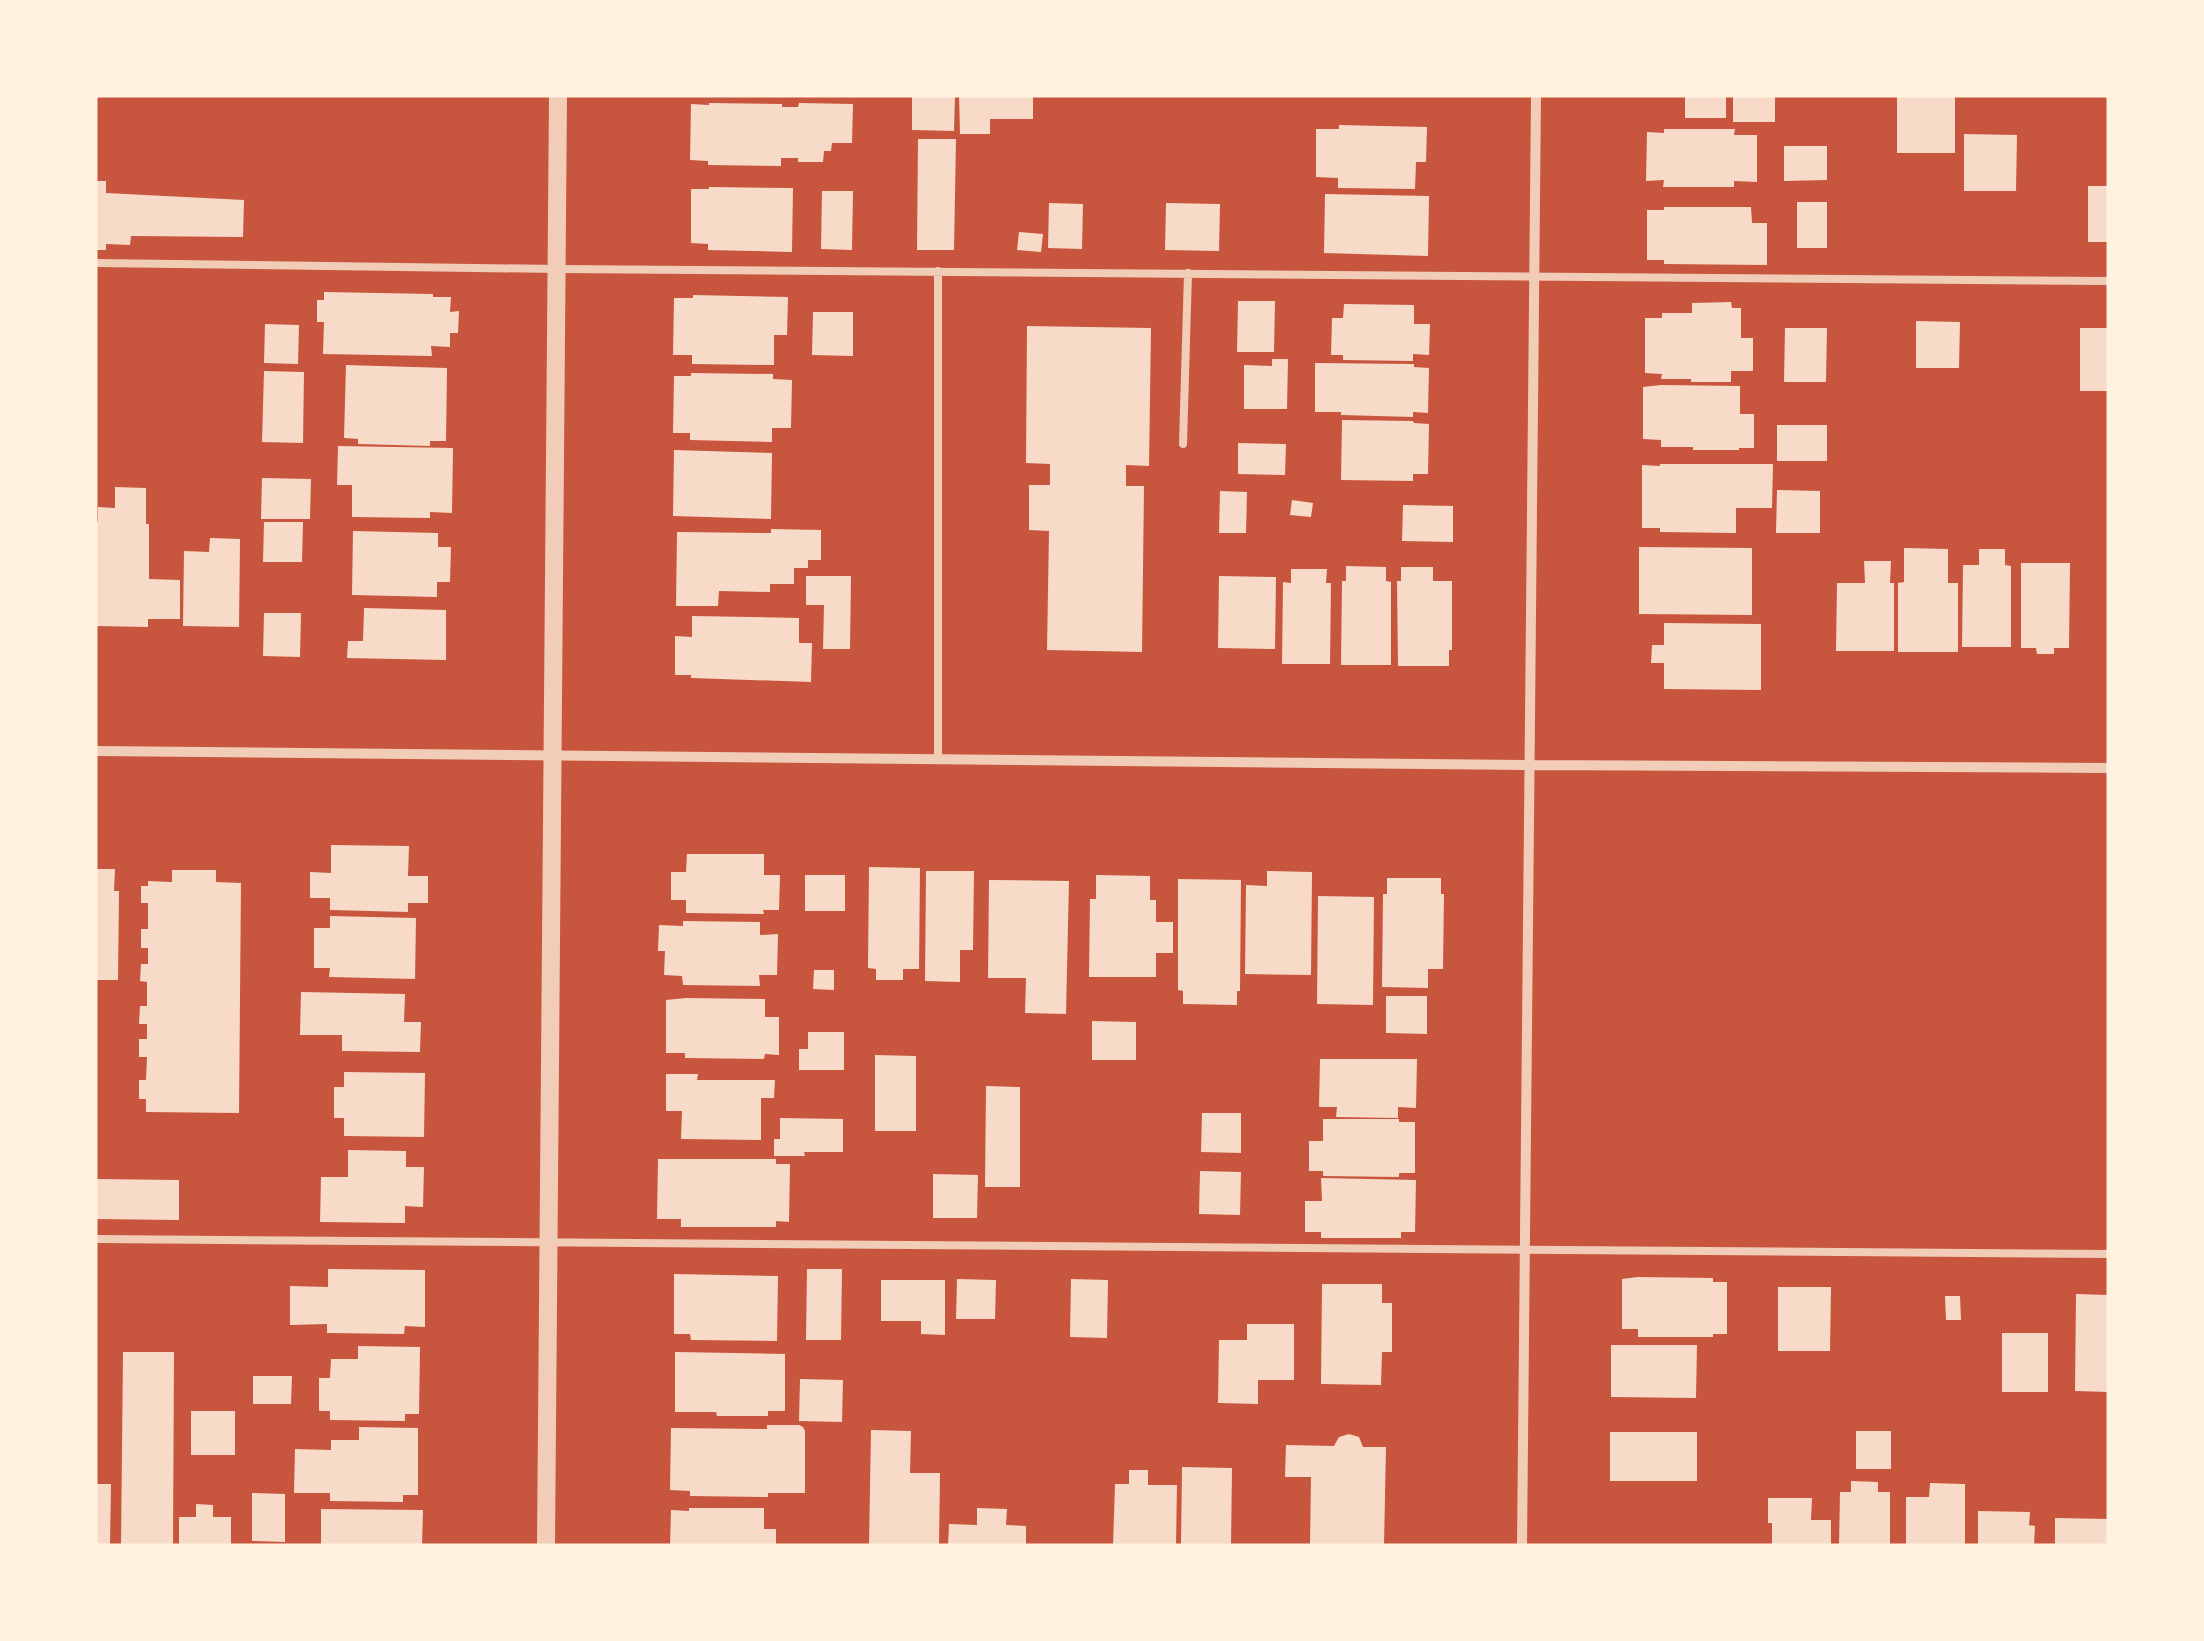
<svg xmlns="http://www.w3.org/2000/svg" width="2204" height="1641" font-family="'PT Serif',serif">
	<rect width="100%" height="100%" fill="#c8553d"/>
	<!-- building -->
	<path fill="#f7dbc8" d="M912 95H955L954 131 912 130Z
		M959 95H1033V119H990V134H960Z
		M1685 95H1726V118H1685Z
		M1733 95H1775V122H1733Z
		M1897 95H1955V153H1897Z
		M709 103 782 104V107H798L799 103 853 104 852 143H832L831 151H824L823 162H798V158H781V166L708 165V161L690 160 691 104 709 105Z
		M1339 125 1427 127 1426 162H1416L1415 189 1338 188V178L1316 177V129H1339Z
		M1664 129H1735L1734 135H1757V182L1734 181V187H1663L1664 180 1646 181 1647 132 1664 133Z
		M1964 134 2017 135 2016 191H1964Z
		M918 139H956L954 250H917Z
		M1784 146H1827V180L1784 181Z
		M95 181H106V193L244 200 243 237 131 236 130 245 106 244V250H95Z
		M2088 186H2109V242H2088Z
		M709 187 793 188 792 252 708 250V244L691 243V189H709Z
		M822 191H853L852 250 821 249Z
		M1325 194 1429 196 1428 256 1324 253Z
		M1797 202H1827V248H1797Z
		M1049 203 1083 204 1082 249 1048 248Z
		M1166 203 1220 204 1219 251 1165 250Z
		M1664 207H1751L1752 223H1767V265L1664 264V260H1647V210H1664Z
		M1019 232 1043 234 1041 252 1017 250Z
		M324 292 433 294V297H451L450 312 459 311 458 333H450V347L431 346 432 356 323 354 324 322H317V300H324Z
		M693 295 788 297 787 335H774V365L692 364V355H673L674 298H693Z
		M1238 301H1275L1274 352H1237Z
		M1731 302 1732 308H1741V338H1753V371H1731V382H1691V379H1661L1662 374 1645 373V318H1662V313H1692V303Z
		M1344 304 1414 305V324H1430L1429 355 1413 354V361L1343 360V355H1331L1332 318H1343Z
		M813 312H853V356L812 355Z
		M1916 321 1960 322 1959 368H1916Z
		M265 324 299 325 298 364 264 363Z
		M1027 326 1151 328 1149 466 1126 465V486H1144L1142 652 1047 650 1049 531 1029 530V485H1050V464L1026 463Z
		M1785 328H1827L1826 382H1784Z
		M2080 328H2109V391H2080Z
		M1272 359H1288L1287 409H1244V365L1272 366Z
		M1315 363 1414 364V367L1429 368 1428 413 1413 412V417L1341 415V412H1315Z
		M346 365 447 368 446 441H430V446L358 444V439L344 438Z
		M264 371 304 372 303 443 262 442Z
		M691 373 773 374V379L792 380 791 428H772V442L690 440V433H673L674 376H691Z
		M1661 385 1740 386V414H1754V448H1739V450H1693V447H1661V440L1643 439V387Z
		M1342 420 1413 421 1414 423 1429 424 1428 474H1413V481L1341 480Z
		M1777 425H1827V461H1777Z
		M1238 443 1286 444 1285 475 1238 474Z
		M338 446 453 448 452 513 430 512V518L352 517V485H337Z
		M674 450 772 453 771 519 673 516Z
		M1660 464H1773L1772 508H1736V533L1660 532V528H1642V465L1660 466Z
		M262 478 311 479 310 519H261Z
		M115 487 146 488V524H149V579L180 580V619H148V627L95 626V522H98V507L115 508Z
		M1777 490 1820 491V533H1776Z
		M1220 491 1247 492 1246 533H1219Z
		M1292 500 1313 503 1311 517 1290 515Z
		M1403 505 1453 506V542L1402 541Z
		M264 522H303L302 562H263Z
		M771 529 821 530V560H808V568H794V584H770V592L719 591 718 606H676L677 532 771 533Z
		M353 531 438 533V547H451L450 582H437V597L352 595Z
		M210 538 240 539 239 627 183 626 184 551 209 552Z
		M1639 547 1752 548V615L1639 614Z
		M1904 548 1948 549V583H1958V652H1898V583L1904 582Z
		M1979 549H2005V565L2011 566V647H1962L1963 565H1979Z
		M1864 561H1891L1890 583H1894V651H1836L1837 583H1865Z
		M2021 563H2070L2069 648H2054V654H2037L2036 648H2021Z
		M1346 566 1386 567V581L1391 582V665H1341L1342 581H1346Z
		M1401 567H1433V581H1452V650H1449V666H1398L1397 581H1401Z
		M1291 569H1327L1326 583H1331L1330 664H1282L1283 582 1291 583Z
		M806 576H851L850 649H823L824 605H806Z
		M1219 576 1276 577 1275 649 1218 648Z
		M364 608 446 610V660L347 658 348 641H363Z
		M264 613H301L300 657 263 656Z
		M692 616 799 618V643H812L811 682 691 678V675H675V636L692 637Z
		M1664 623 1761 624V690L1664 689V663H1651L1652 645H1664Z
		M331 845 409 846 408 876H428V903H408V912L330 910V898H310V872L331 873Z
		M687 854H764V875H780L779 910H763L764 914 686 913V900H671V872H686Z
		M869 867 920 868 919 969H903V980H876V969L868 968Z
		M95 869H115L114 891H119L118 980H95Z
		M172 870H216V882L241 883 239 1113 146 1112V1099H139V1080H146L147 1057H139V1039H147V1024H139L140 1006H147V982L140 981 141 964H148V948H141V929H148V903H141V886H148V881L172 882Z
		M926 871H974L973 950H960V982L925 981Z
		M1267 871 1312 872 1311 975 1245 974 1246 885 1267 886Z
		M805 875H845V911H805Z
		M1096 875 1150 876V900H1156V922H1173V953H1156V977H1089L1090 899H1096Z
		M1387 878H1441V894H1444L1443 969H1428V988L1382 987 1383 894H1387Z
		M1178 879 1241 880 1240 991H1237V1005L1183 1004V991L1178 990Z
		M989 880 1069 881 1066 1014 1025 1013 1026 978H988Z
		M1318 896 1374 897 1373 1005 1317 1004Z
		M330 916 416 918 415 979 329 977 330 968H314V928H330Z
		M683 921 760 922V935L778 934 777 975H759L760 986 683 985 682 976 664 975 665 951H658L659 925 683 926Z
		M814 970H834V990L813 989Z
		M301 992 405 994 404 1022H421L420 1052 342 1051V1035H300Z
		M1386 996H1427V1034L1386 1033Z
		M686 998 765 999V1017H779V1055L765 1054 764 1059 685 1058V1053H666V1000Z
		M1092 1021 1136 1022V1060H1092Z
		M808 1032H844V1070H799V1049H808Z
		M875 1055 916 1056V1131H875Z
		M1320 1059H1417L1416 1108 1398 1107V1118L1336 1117 1337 1107H1319Z
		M344 1072 425 1073 424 1137 344 1136V1118H334V1087H344Z
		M666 1074H698L697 1080H775L774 1098H761V1140L681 1139 682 1111H666Z
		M986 1086 1020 1087V1187H985Z
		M1202 1113H1241V1153L1201 1152Z
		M780 1118 843 1119V1152H804L805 1156H774V1139H780Z
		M1323 1119H1399V1122H1415V1173H1399V1177L1323 1176V1171H1309V1141H1323Z
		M348 1150 406 1151V1167H424L423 1207 405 1206V1223L320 1222 321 1177H348Z
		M658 1159H776V1164H790L789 1222 776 1221V1227H681V1219H657Z
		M1200 1171 1241 1172 1240 1215 1199 1214Z
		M933 1174 978 1175 977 1218H933Z
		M1321 1178 1416 1180 1415 1232H1401V1238H1321V1232H1305V1201H1322Z
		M95 1179 179 1180V1220L95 1219Z
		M328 1269 425 1270V1327L405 1326 404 1334 327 1333V1324L290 1325V1286L328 1287Z
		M807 1269H842L841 1340H806Z
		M674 1274 778 1276 777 1341 691 1340 690 1334H674Z
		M1638 1277 1713 1278V1282H1727V1334H1713V1337H1638V1329H1622V1279Z
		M957 1279 996 1280 995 1319H956Z
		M1071 1279 1108 1280 1107 1338 1070 1337Z
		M881 1280H945V1335L921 1334V1321H881Z
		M1322 1284H1382V1303H1392V1352H1382L1381 1385 1321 1384Z
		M1778 1287H1831L1830 1351H1778Z
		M2076 1294 2109 1295V1392L2075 1391Z
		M1945 1296H1960L1961 1320H1946Z
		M1247 1324H1294V1380H1258V1404L1218 1403 1219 1340H1247Z
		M2002 1333H2048V1392H2002Z
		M1611 1345H1697L1696 1398 1611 1397Z
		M358 1346 420 1347 419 1414H405V1421L330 1420V1411H319V1378H330L331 1359H358Z
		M123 1352H174L173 1546H121Z
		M675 1352 785 1354V1411H768V1416H717L716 1412H675Z
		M253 1376H292L291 1404H253Z
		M800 1379 843 1380 842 1422 799 1421Z
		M191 1411H235V1455H191Z
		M767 1425H799L803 1427 805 1431V1493H768V1497L690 1496V1491L670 1490 671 1428 767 1429Z
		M359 1427 418 1428V1495H403V1502L330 1501V1493H294L295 1449 331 1450V1440H359Z
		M871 1430 911 1431 910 1473H940L939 1546H869Z
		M1856 1431H1891V1469H1856Z
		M1610 1432H1697V1481H1610Z
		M1349 1434 1359 1437 1363 1447H1386L1384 1546H1310L1311 1477H1285L1286 1445 1334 1446 1339 1437Z
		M1182 1467 1232 1468 1231 1546H1181Z
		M1129 1470H1148V1485H1177L1176 1546H1113L1115 1484H1129Z
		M1851 1481 1878 1482V1492H1890V1546H1839L1840 1492H1851Z
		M1930 1483 1965 1484V1546H1906V1497H1929Z
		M95 1484H111L110 1546H95Z
		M252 1493 285 1494V1542L252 1541Z
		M1768 1498H1812L1811 1520H1831V1546H1772V1523H1768Z
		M196 1504 213 1505V1517H231V1546H179V1517H196Z
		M689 1508H764V1529H776V1546H670L671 1510 689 1511Z
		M977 1508 1007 1509 1006 1525 1026 1526V1546H948L949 1524 977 1525Z
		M321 1509 423 1510 422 1546H321Z
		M1978 1511 2030 1512 2029 1525 2035 1526 2034 1546H1978Z
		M2055 1518 2109 1519V1546H2055Z"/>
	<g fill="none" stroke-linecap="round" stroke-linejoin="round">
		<!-- service -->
		<path stroke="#f1ccb7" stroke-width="8" d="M95 263 557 269 2109 281
			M938 271V758
			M1183 444 1188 273
			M95 1239 2109 1254"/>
		<!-- minor -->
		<path stroke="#f1ccb7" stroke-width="10" d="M95 751 1529 765 2109 768
			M1522 1546 1536 95"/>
		<!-- tertiary -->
		<path stroke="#f1ccb7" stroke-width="18" d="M546 1546 558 95"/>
	</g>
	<!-- border -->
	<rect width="2204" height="1641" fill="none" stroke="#fff3e0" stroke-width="195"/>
</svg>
